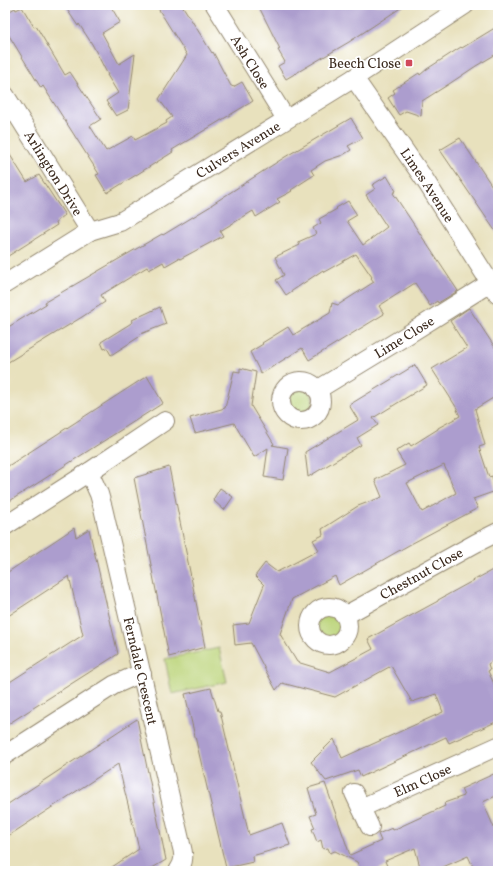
<svg xmlns="http://www.w3.org/2000/svg" width="503" height="876" font-family="Vollkorn,serif">
	<rect width="100%" height="100%" fill="#fff"/>
	<filter id="ink" filterUnits="userSpaceOnUse"><feTurbulence type="fractalNoise" baseFrequency=".025" numOctaves="2"/><feDisplacementMap in="SourceGraphic" scale="8" xChannelSelector="R" yChannelSelector="G"/><feConvolveMatrix kernelMatrix="1 2 1 2 8 2 1 2 1" color-interpolation-filters="sRGB"/></filter>
	<filter id="wash" filterUnits="userSpaceOnUse"><feTurbulence type="fractalNoise" baseFrequency=".012" numOctaves="4" result="noise"/><feDisplacementMap in="SourceGraphic" scale="16" xChannelSelector="R" yChannelSelector="G"/><feGaussianBlur stdDeviation="0.9" result="paint"/><feColorMatrix in="noise" values="0 0 0 0 0 0 0 0 0 0 0 0 0 0 0 0 0 1.4 0 .05"/><feComposite in="paint" operator="in"/></filter>
	<g filter="url(#wash)">
		<rect width="100%" height="100%" fill="#e8e1bd"/>
		<!-- green -->
		<path fill="#bbd479" stroke="#7b7f4c" d="M289 401a12 12 0 1 1 24 0a12 12 0 1 1-24 0Z
			M316 626a13 13 0 1 1 26 0a13 13 0 1 1-26 0Z
			M219 648 227 682 172 694 165 659Z"/>
		<g id="blocks">
			<!-- building -->
			<path fill="#ac9dce" fill-rule="evenodd" d="M64 5H110L120 22 102 33 119 64 135 54 128 110 116 116 106 101 118 93 107 75H108L92 44 79 24 78 26Z
				M156 5H182L212 53 213 52 231 86H232L233 87 242 82 253 101 172 150 173 152 107 193 96 175 99 174 43 86 41 88 5 29V14L15 8 16 10 22 7 34 27 36 26 65 75 70 72 101 119 90 126 106 151 133 136 135 140 167 123 166 121 172 117 159 99 187 55Z
				M258 5H405L349 42 286 79 278 66 285 62 278 50 280 49Z
				M498 26V53L476 66 449 84 422 101 421 116 406 111 399 115 388 98 395 93 393 90 419 73 420 75 427 69 461 47 462 48Z
				M351 118 363 138 348 146 351 150 343 155 325 161 311 170 314 175 291 190 292 191 277 199 280 202 256 217 253 211 220 231 223 236 180 259 179 258 165 266 163 262 149 270 147 267 101 295 105 302 82 317 5 364V329L46 304 45 302 124 256 162 234 163 235 211 206V205L285 157Z
				M460 138 498 195V235L440 150Z
				M5 147 27 182 39 175 65 215 56 222 57 225 5 258Z
				M387 176 396 191 393 193 458 291 438 303 437 301 430 306 415 283 379 306 384 314 309 360 302 348 261 374 250 352 263 344 262 343 288 327 293 335 330 313 332 303 338 305 374 282 371 278 372 277 356 254 324 272 323 270 286 295 276 280 284 275 275 257 300 245 298 242 316 234 313 228 321 223 319 219 337 209 336 208 348 201 357 215 347 221 363 245 387 227 366 195 375 189 372 185Z
				M160 307 166 324 138 335 139 337 111 355 107 348 104 349 101 342 133 322 132 320Z
				M469 308 498 352V395L475 409 485 445 479 447 489 477 492 476 496 491 473 499 478 508 409 545 339 585 335 576 292 599 280 634 297 662 330 672 373 649 368 639 438 601V600L498 567V657L488 664 490 670 488 671 498 692V721L449 743 446 737 361 777 358 770 326 781 311 762 334 739 342 758 443 712 436 694 412 702 391 666 335 697 282 683 276 690 251 643 235 645 233 625 249 623 264 585 255 576 265 563 277 572 319 550 313 540 323 535 322 529 358 506 382 497 375 480 405 465 396 451 409 443 411 446 438 429V428L460 416 457 410H458L432 369 467 348 450 321ZM444 465 456 493 422 512 407 483Z
				M415 365 427 385 373 418 378 425 357 438 361 445 308 477 305 452 358 420 349 405Z
				M240 368 256 372 251 406 274 444 272 445 288 448 283 480 264 477 268 448 254 457 234 423 195 433 190 418 225 408 234 371 240 372Z
				M147 376 163 403 5 504V468Z
				M169 467 205 647 169 657 134 478Z
				M220 488 233 497 224 510 213 500Z
				M74 528 76 537 89 529 118 654 5 726V685L83 635 69 576 5 618V574Z
				M211 688 218 711H220L249 835 282 823 290 845 252 856 253 862 226 868 185 694Z
				M137 719 166 860 147 871H106L139 849 118 764 5 838V806L84 754Z
				M498 772V795L483 802 495 830 498 828V871H475L468 856 434 871H421L415 848 385 861 387 866 374 871H361L357 862 335 851 330 853 328 848 323 849 321 840 317 842 312 829 315 828 310 816 316 814 308 788 325 783 350 855 381 841 378 834 392 828 393 830 445 806 444 803 464 796 461 789Z"/>
		</g>
	</g>
	<g filter="url(#ink)">
		<use href="#blocks" fill-opacity="0" stroke="#92866e" stroke-width="1"/>
		<g fill="none" stroke-linecap="round" stroke-linejoin="round">
			<defs>
				<g id="minor">
					<path id="s1" d="M215 5 286 119"/>
					<path id="s2" d="M354 78 425 180 498 295"/>
					<path id="s3" d="M5 95 90 231"/>
					<path id="s4" d="M5 284 90 231 120 222 354 78 465 5"/>
					<circle cx="301" cy="401" r="20"/>
					<path id="s5" d="M317 390 404 337 490 283"/>
					<path id="s6" d="M89 472 99 494 103 508 181 844C184 854 185 862 178 871"/>
					<path d="M5 526 89 472 165 421"/>
					<circle cx="329" cy="626" r="19"/>
					<path id="s7" d="M346 615 476 543 498 532"/>
					<path d="M5 755 114 685 132 677 142 674"/>
					<path id="s8" d="M354 793 361 808 498 746"/>
					<path d="M361 808 370 827"/>
				</g>
			</defs>
			<!-- minor casing -->
			<use href="#minor" stroke="#92866e" stroke-width="20"/>
			<!-- minor -->
			<use href="#minor" stroke="#fff" stroke-width="18"/>
		</g>
	</g>
	<!-- markers -->
	<rect fill="#d1495b" stroke="#fff" stroke-width="1.5" x="405" y="59" width="8" height="8" rx="2"/>
	<g text-anchor="middle" stroke-width="3.5" stroke-linejoin="round" paint-order="stroke">
		<!-- street labels -->
		<g font-size="14" fill="#3b2a1e" stroke="#fff">
			<text dy="5" stroke="none"><textPath href="#s1" startOffset="67">Ash Close</textPath></text>
			<text dy="5" stroke="none"><textPath href="#s4" startOffset="270">Culvers Avenue</textPath></text>
			<text dy="5" stroke="none"><textPath href="#s3" startOffset="92">Arlington Drive</textPath></text>
			<text dy="5" stroke="none"><textPath href="#s2" startOffset="130">Limes Avenue</textPath></text>
			<text dy="5" stroke="none"><textPath href="#s5" startOffset="102">Lime Close</textPath></text>
			<text dy="5" stroke="none"><textPath href="#s7" startOffset="86">Chestnut Close</textPath></text>
			<text dy="5" stroke="none"><textPath href="#s6" startOffset="206">Ferndale Crescent</textPath></text>
			<text dy="5" stroke="none"><textPath href="#s8" startOffset="84">Elm Close</textPath></text>
		</g>
		<!-- poi labels -->
		<g font-size="14" fill="#3b2a1e" stroke="#fff" text-anchor="end">
			<text x="401" y="68">Beech Close</text>
		</g>
	</g>
	<!-- margin -->
	<rect width="503" height="876" fill="none" stroke="#fff" stroke-width="20"/>
</svg>
